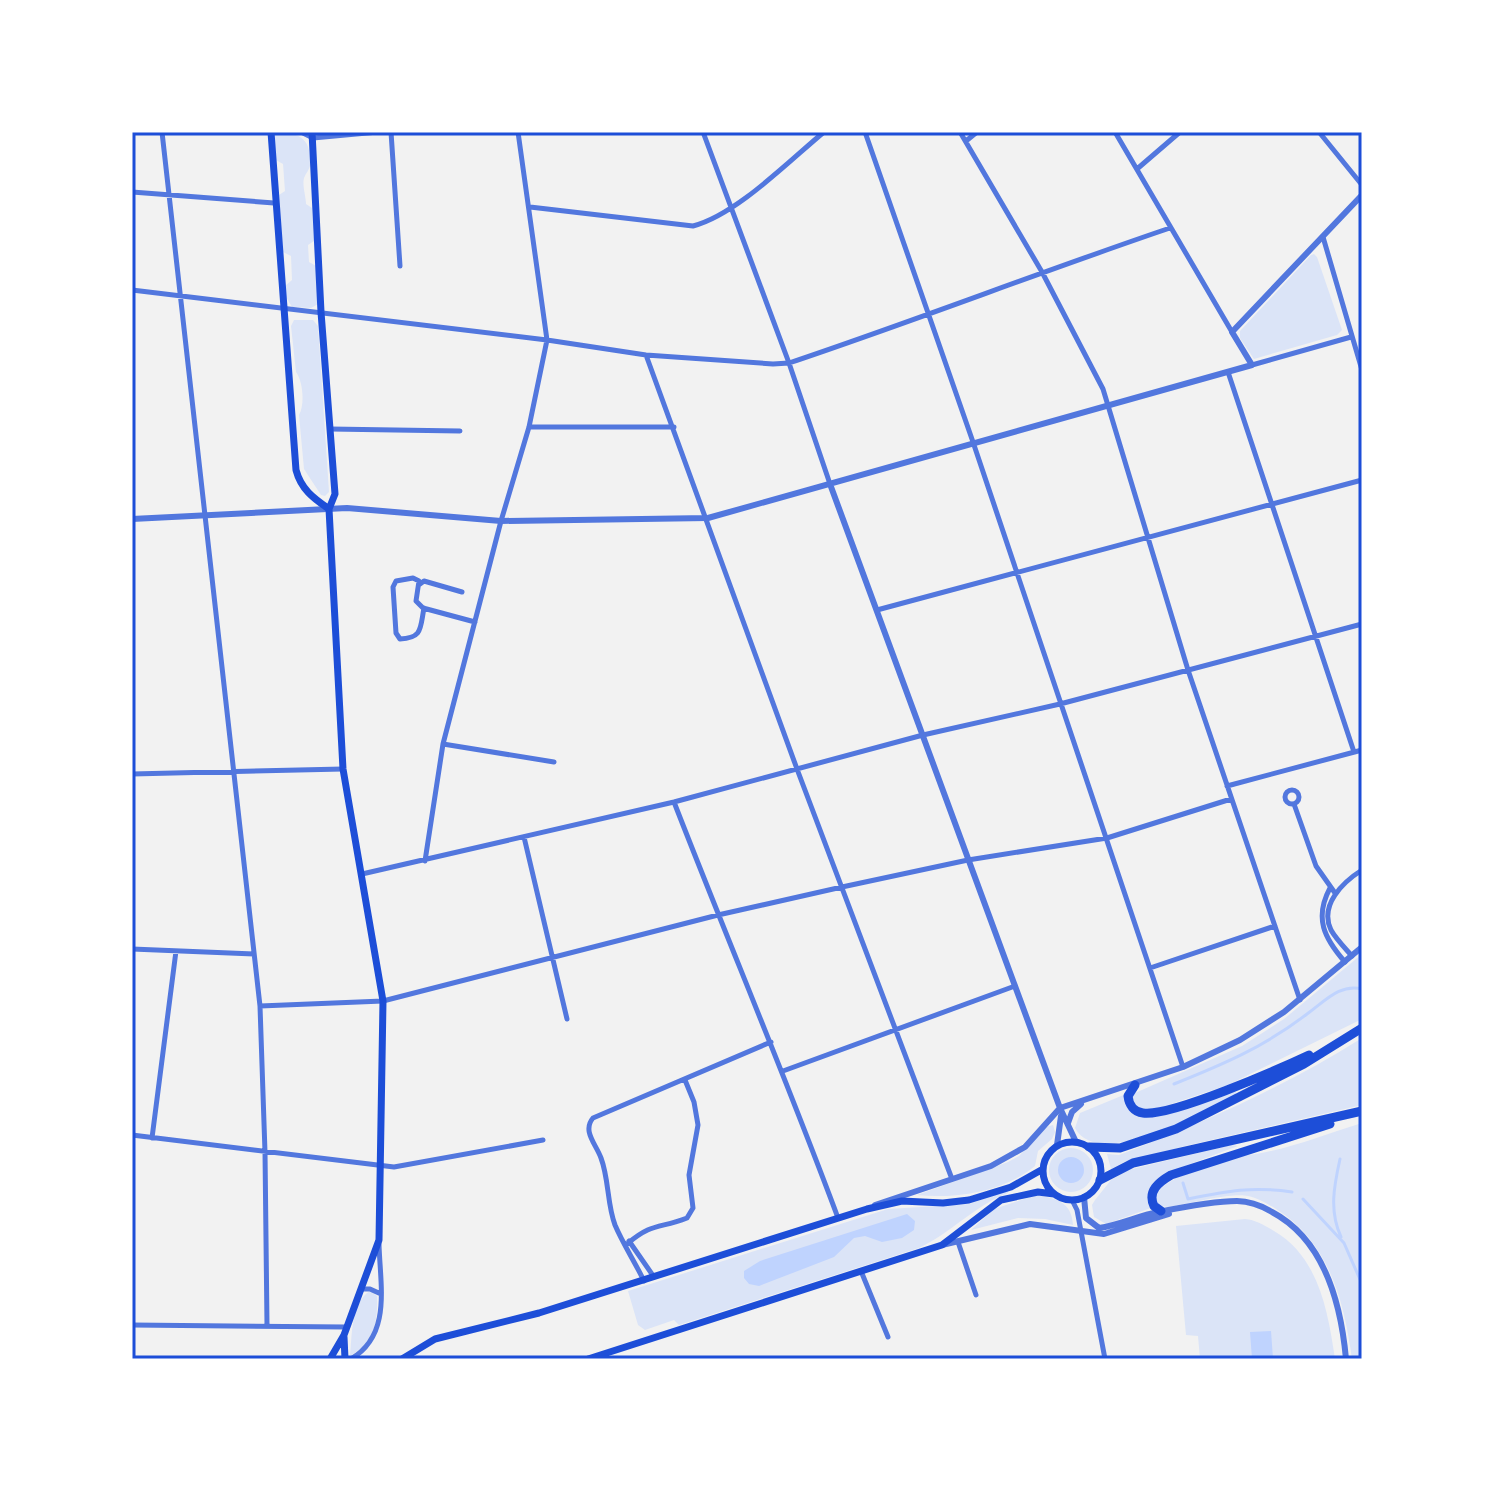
<svg xmlns="http://www.w3.org/2000/svg" width="1494" height="1491" font-family="Overpass,sans-serif">
	<rect width="100%" height="100%" fill="#f2f2f2"/>
	<!-- green -->
	<path fill="#dbe4f7" d="M274 132C299 132 312 138 310 166 309 170 306 173 304 178 302 185 306 197 306 204L312 208 314 241 308 245 309 262 316 266 318 304 311 308 292 307 286 297 285 286 292 280 291 256 283 252 279 195 285 191 283 164 276 160Z
		M1311 255 1314 254 1317 257 1342 330 1337 335 1254 359 1240 338V331Z
		M294 320H313L318 326 329 492 325 496 321 495 304 469 299 415C305 405 303 381 296 372L291 326Z
		M1362 954V1019L1228 1085 1156 1109 1145 1110 1136 1106 1132 1097 1135 1093 1242 1046 1284 1019Z
		M1362 1038V1105L1185 1146 1124 1162 1111 1169 1107 1154 1119 1155C1203 1123 1286 1086 1362 1038Z
		M1232 1091 1236 1092 1235 1096C1203 1111 1099 1172 1075 1128L1080 1113 1126 1094 1127 1107 1139 1116Z
		M1362 1123V1359H1352C1344 1301 1329 1242 1276 1209 1268 1204 1258 1198 1248 1196 1232 1192 1187 1204 1168 1207L1159 1206 1153 1199 1154 1192 1176 1178 1237 1156C1274 1155 1326 1134 1362 1123Z
		M1053 1125 1055 1132 1052 1139 1038 1151 1035 1166C1003 1192 956 1199 917 1195L1008 1162 1019 1156 1046 1127Z
		M1231 1145 1238 1146 1182 1167 1153 1186 1151 1208 1106 1224 1094 1217 1092 1205 1095 1200 1111 1180 1128 1170Z
		M1049 1170a22 22 0 1 1 44 0a22 22 0 1 1-44 0Z
		M1007 1190 1008 1193C974 1206 951 1233 919 1248L679 1325 674 1320 645 1330 638 1325 628 1291 888 1209 970 1204Z
		M1036 1195C1056 1198 1072 1202 1073 1225L1045 1219 1018 1218 971 1230 994 1209Z
		M1245 1219C1256 1220 1264 1225 1274 1231 1319 1257 1328 1312 1335 1359H1200L1198 1336 1186 1335 1176 1226Z
		M370 1291 377 1296C378 1323 374 1342 350 1356 352 1336 351 1302 370 1291Z"/>
	<!-- water -->
	<path fill="#bfd3fe" d="M1058 1170a13 13 0 1 1 26 0a13 13 0 1 1-26 0Z
		M907 1214 915 1221 914 1230 902 1238 882 1242 865 1236 854 1238 834 1257 759 1286 749 1284 744 1278V1271L760 1261Z
		M1271 1331 1273 1359H1252L1250 1332Z"/>
	<g fill="none" stroke-linecap="round" stroke-linejoin="round">
		<!-- stream -->
		<path stroke="#bfd3fe" stroke-width="3" d="M1174 1084C1224 1064 1264 1047 1307 1014 1324 1002 1340 983 1362 989
			M1340 1159C1334 1186 1329 1211 1341 1237
			M1183 1183 1188 1199C1227 1191 1253 1186 1292 1192
			M1303 1199 1344 1243 1362 1284"/>
		<!-- minor -->
		<path stroke="#5277de" stroke-width="5" d="M162 132 260 1006 265 1152 267 1325
			M301 132 313 138 378 132
			M391 132 400 266
			M703 132 789 363 830 484
			M865 132 973 442 1183 1067
			M960 132 1042 272 1103 389 1188 670 1300 1000
			M1115 132 1232 332
			M1319 132 1362 185
			M966 141 977 132
			M1137 169 1180 132
			M132 192 274 203
			M530 207 693 226C736 215 789 161 824 132
			M1323 237 1362 370
			M132 290 547 340 646 355 773 364 789 363C917 320 1043 271 1170 228
			M646 355 797 769 952 1179
			M1252 365 1351 337
			M1228 372 1354 752
			M529 427H674
			M330 429 460 431
			M420 584 424 581 462 592
			M424 608C420 628 423 638 400 639L396 633 393 587 396 581 413 578 419 581 416 601 423 608 475 622
			M877 610 1362 480
			M443 744 554 762
			M132 774 343 769
			M1227 786 1362 750
			M1285 797a7 7 0 1 1 14 0a7 7 0 1 1-14 0Z
			M674 802C728 941 786 1078 838 1218
			M1294 804 1316 866 1335 893
			M524 837 567 1019
			M425 861 443 744 501 521 529 427 547 340 518 132
			M362 874 674 802 923 735 1060 704 1362 624
			M1330 888C1314 918 1324 938 1345 962
			M132 949 254 954
			M1352 956C1345 948 1336 939 1331 930 1319 905 1343 882 1362 870
			M1150 968 1275 926
			M260 1006 383 1001 718 915 842 887 968 860 1107 838 1231 799
			M783 1071 1015 986
			M132 1135 394 1167 543 1140
			M152 1138 176 951
			M1072 1200 1077 1210 1105 1359
			M629 1241 654 1277
			M958 1242 976 1295
			M627 1244C653 1222 659 1229 687 1218L693 1208 689 1175 698 1125 694 1102 685 1080
			M861 1271 888 1337
			M644 1281C635 1262 623 1244 615 1225 607 1204 609 1179 601 1158 596 1144 582 1131 593 1118L771 1042
			M361 1289H370L381 1294
			M132 1325 346 1327
			M351 1359C392 1335 380 1285 379 1244"/>
		<!-- tertiary -->
		<path stroke="#5277de" stroke-width="6" d="M830 484 1060 1108 1076 1142
			M132 519 347 508 501 521 708 518 1252 365 1232 332 1362 195
			M1068 1123 1072 1112 1081 1104
			M1057 1145 1061 1116
			M1084 1197 1086 1218 1099 1228C1119 1225 1138 1216 1158 1212 1178 1208 1218 1201 1237 1201 1249 1201 1262 1206 1272 1212 1325 1240 1341 1304 1346 1359
			M875 1205 991 1166 1025 1147 1060 1108 1183 1067 1240 1040 1284 1012 1362 947
			M942 1245 1030 1224 1104 1234 1169 1214"/>
		<!-- secondary -->
		<path stroke="#1d4ed8" stroke-width="7" d="M271 132 296 470C301 489 313 498 329 509
			M312 132 321 312 335 494 329 509 343 769 383 1001 379 1240 344 1335 330 1359
			M1043 1171a29 29 0 1 1 58 0a29 29 0 1 1-58 0Z
			M344 1337 345 1359
			M402 1359 435 1339 539 1313 867 1209 902 1201 943 1203 969 1200 1011 1187 1043 1169
			M588 1359 942 1245 1001 1200 1038 1192 1054 1194"/>
		<!-- motorway -->
		<path stroke="#1d4ed8" stroke-width="9" d="M1135 1085 1128 1096C1129 1105 1134 1112 1143 1113 1171 1117 1279 1069 1309 1055
			M1089 1147 1120 1148 1176 1129 1304 1064 1362 1028
			M1100 1180 1133 1163 1362 1111
			M1161 1211 1154 1206C1147 1191 1159 1182 1171 1175L1330 1124"/>
	</g>
	<!-- border -->
	<rect width="1494" height="1491" fill="none" stroke="#ffffff" stroke-width="268"/>
	<rect x="134" y="134" width="1226" height="1223" fill="none" stroke="#1d4ed8" stroke-width="3"/>
</svg>
